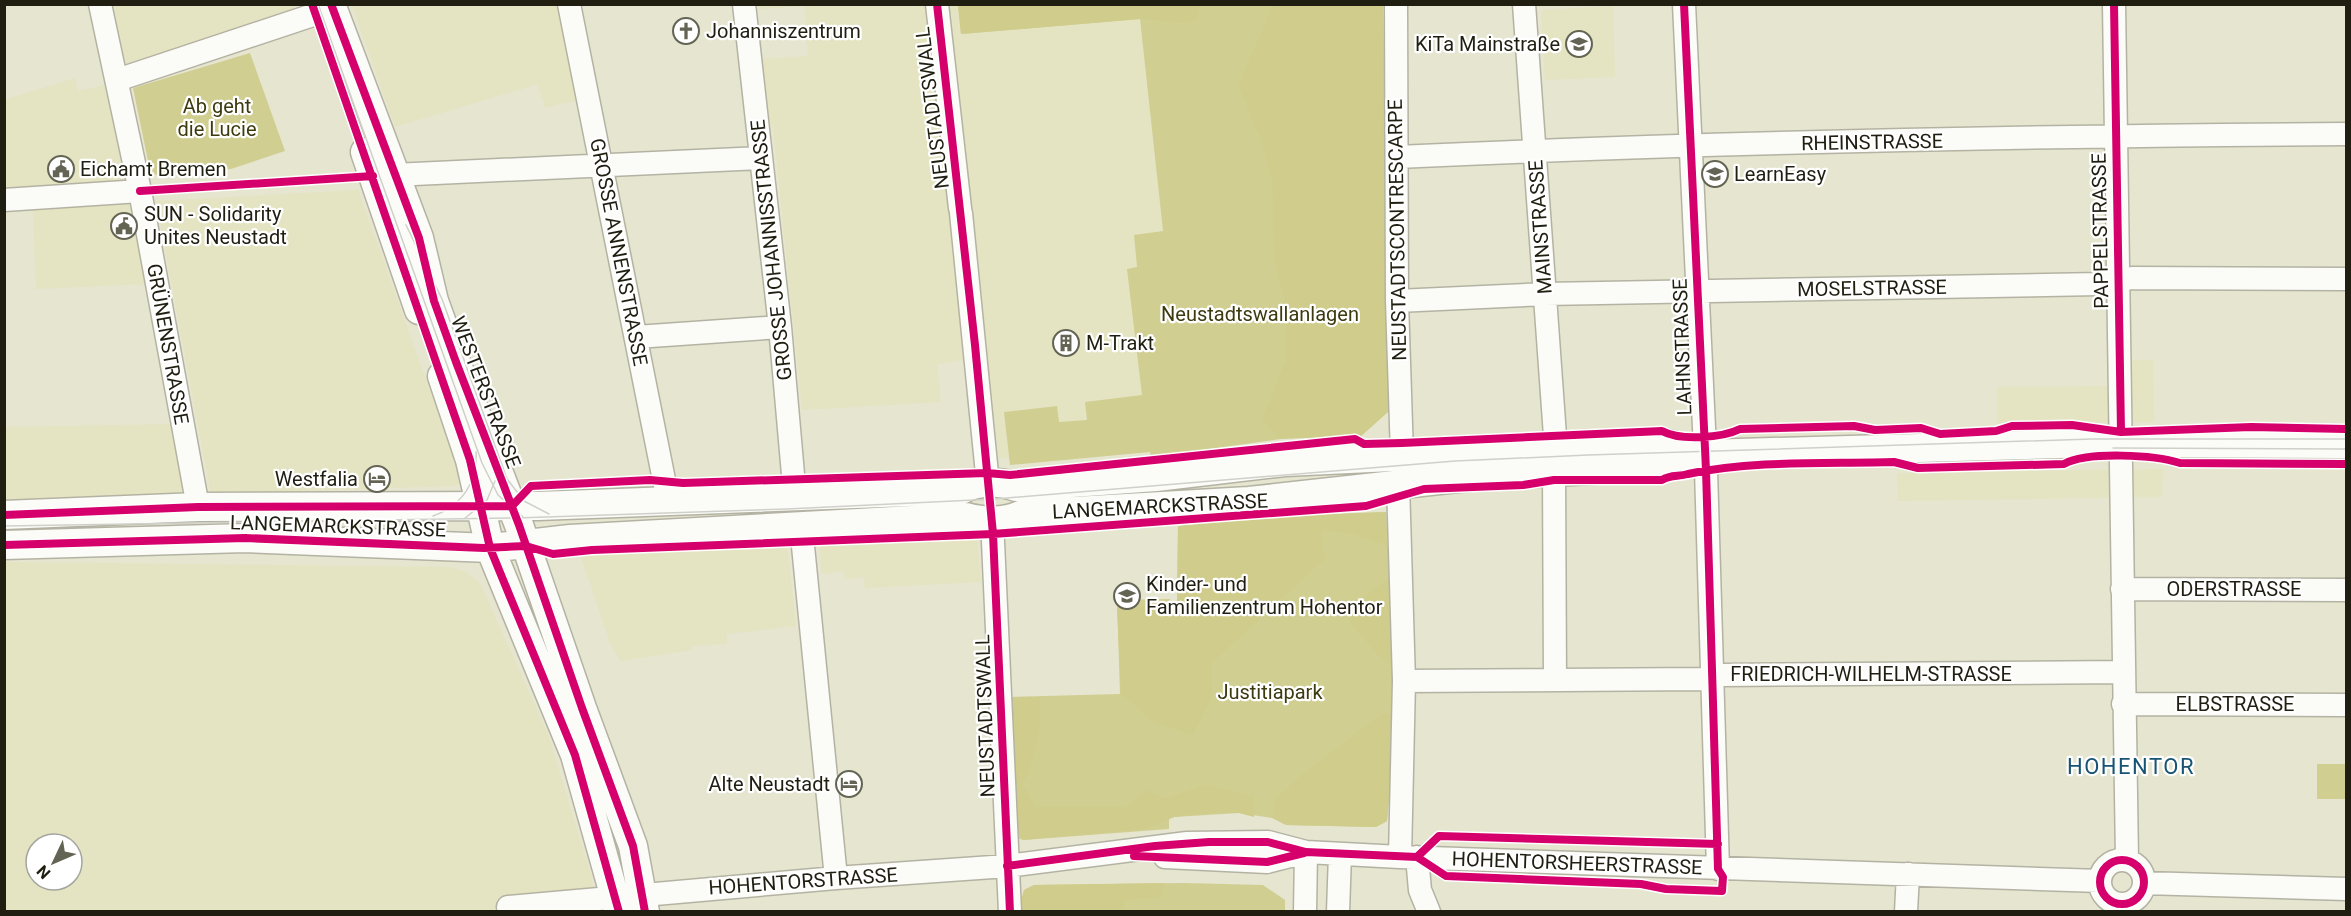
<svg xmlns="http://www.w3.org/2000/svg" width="2351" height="916" font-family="Roboto,sans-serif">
	<rect width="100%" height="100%" fill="#e5e5d0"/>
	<!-- built -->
	<path fill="#e4e4c2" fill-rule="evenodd" d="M292 4 294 10 118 79 102 5Z
		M352 5H558L578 100 545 108 538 84 395 127Z
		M758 5H958L961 34 1140 19 1163 232 1137 267 1128 269 1149 447 999 459 987 357 937 364 941 402 802 410 773 125H757L749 60 808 56 805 11 803 6 759 9Z
		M1613 6 1615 77 1545 80 1541 10Z
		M75 78 78 91 105 85 147 284 36 289 32 189 5 190 4 100Z
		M358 190 459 472 460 483 455 486 211 494 156 201Z
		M2107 360H2153L2154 422 1997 423V387L2107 386Z
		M177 424 182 496 5 502 4 427Z
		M2163 469 2162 497 1898 501 1897 473Z
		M977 540 981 582 865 588 864 577 845 579 844 571 821 574 820 546Z
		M787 545 796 626 727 634V644L691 646 693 650 620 661 610 643 580 554Z
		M5 562 450 567 466 572 480 583 549 737 591 876 598 911 5 912ZM36 844H72V880H36Z"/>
	<!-- green -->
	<path fill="#d1ce91" d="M958 5H1383L1389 411 1361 436 1288 438 1151 457 1150 452 1010 465 1004 412 1057 406 1059 422 1087 420 1085 402 1142 395 1127 269 1137 267 1134 235 1163 231 1140 19 961 34Z
		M250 53 285 151 231 169 151 175 133 88Z
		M1386 512 1396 716 1387 821 1376 827 1286 825 1272 818 1239 813 1174 817 1169 819V829L1023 840 1018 838 1010 697 1120 694 1117 600 1170 599V606H1177L1178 526 1283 516Z
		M2317 764H2346V799H2317Z
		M1184 883 1263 885 1285 900V912H1018L1024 890 1034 885Z"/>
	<!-- forest -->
	<path fill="#d0cd8c" d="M958 5V4L1199 5 1198 19 1187 23 1140 19 961 34Z
		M1273 5H1383L1389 411 1361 436 1279 439 1262 420 1286 359V305L1274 262 1272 179 1260 138 1238 85Z
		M1386 512 1387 546 1350 533 1321 531 1325 559 1212 663V697L1193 735 1155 723 1121 694 1117 608 1177 606 1178 526 1283 516Z
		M1389 579 1393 665 1378 656 1349 621 1370 591Z
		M1010 697H1040C1042 729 1037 755 1023 784L1035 807H1125L1146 790 1165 798 1205 785 1254 796V817L1239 813H1210L1174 817 1147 829 1023 840 1018 832Z
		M1382 713 1396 716 1387 821 1376 827 1286 825 1273 818 1275 799 1301 775Z
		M1165 883 1161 898 1123 900 1124 911 1018 912 1024 890 1034 885Z"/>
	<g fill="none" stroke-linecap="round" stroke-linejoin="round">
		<defs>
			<path id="minor" d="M100 4 140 191 198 507
				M569 4 668 500
				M744 4 780 327 795 497
				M937 4 960 208
				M1396 4 1397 301 1402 456
				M1524 4 1556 450
				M1684 4 1706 470 1718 869
				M2114 4 2127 860
				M117 80 316 14
				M1397 157C1713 142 2030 136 2346 134
				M393 175 761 158
				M4 200 140 191
				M961 213 988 484
				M1397 301 1545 294 2099 284 2132 278 2346 279
				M636 337 780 327
				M1554 472 1555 680
				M1398 484 1404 681 1400 857
				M992 520 1010 912
				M801 526 836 878
				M2122 589 2346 590
				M1404 681 1702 679 1722 675 2123 672
				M2123 704 2346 705
				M1165 857 1267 862 1302 853
				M1417 857 1420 890 1429 912
				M2100 882a22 22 0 1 1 44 0a22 22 0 1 1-44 0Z
				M2144 883 2346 889
				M508 907 836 878 1007 866 1187 843 1268 842 1306 852 1400 857 2100 881
				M1305 912 1306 852
				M1338 912 1340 854
				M1906 912 1908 874"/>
			<path id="major" d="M331 4 419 238 434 301 456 362 519 525 582 708 633 846 645 912
				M365 152 419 310
				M442 376 470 460 490 548 575 755 619 912
				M4 515 198 507 538 506 961 490C977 481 999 481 1016 487L1156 477 1285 462 1668 444 1704 454
				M4 545 245 538 490 548 570 539 966 517C985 522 1006 522 1023 514L1249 501 1476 476 1669 466 1704 454 2092 443 2346 444"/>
		</defs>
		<!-- minor casing -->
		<use href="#minor" stroke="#b4b3a3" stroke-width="25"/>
		<!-- major casing -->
		<use href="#major" stroke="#b4b3a3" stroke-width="31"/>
		<!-- minor -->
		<use href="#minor" stroke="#fbfbf8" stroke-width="22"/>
		<!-- major -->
		<use href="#major" stroke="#fbfbf8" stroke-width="28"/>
		<!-- tram -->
		<path stroke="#d0d0ca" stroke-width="1.5" d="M318 4 482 463 498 495 523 517
			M406 225 442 299 507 479 524 501 549 514
			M2113 448 2346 449
			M433 516C461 506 478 483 476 452
			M464 519 487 500 495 481
			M4 526 516 518 787 509 995 499 1455 461 1588 455 2092 439H2346"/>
		<defs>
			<path id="cycleway" d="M312 4 470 460 490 548 575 755 619 912
				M331 4 419 238 434 301 456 362 519 525 582 708 633 846 645 912
				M937 4 975 345 993 534 1010 912
				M2114 4 2121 432
				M140 191 373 176
				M512 506 531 486 650 480 683 483 987 473 1010 475 1355 439 1364 444 1402 443 1662 431C1680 441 1722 438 1740 429L1854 426 1875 430 1921 428 1940 434 1996 431 2012 426 2072 425 2121 432 2251 427 2346 429
				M4 515 198 507 512 506
				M4 545 245 538 484 548 526 546 553 554 592 550 993 534 1366 506 1424 489 1523 485 1554 480H1662C1671 474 1678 477 1688 474 1755 460 1826 464 1894 462L1918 468 2064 464C2088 451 2155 455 2180 463L2346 464
				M1134 856 1267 862 1304 853
				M1417 857 1446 876 1641 884 1666 889 1722 891 1723 877 1718 869 1706 470 1684 4
				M1417 857 1439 836 1718 844
				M2100 882a22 22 0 1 1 44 0a22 22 0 1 1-44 0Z
				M1007 866 1155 846 1209 842H1268L1306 852 1417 857"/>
		</defs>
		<!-- cycleway casing -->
		<use href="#cycleway" stroke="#fff" stroke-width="11"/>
		<!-- cycleway -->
		<use href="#cycleway" stroke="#d6006c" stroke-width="8"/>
	</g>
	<!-- icons -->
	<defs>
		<symbol id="church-ring" viewBox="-11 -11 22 22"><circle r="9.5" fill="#fff" stroke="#646454" stroke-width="1.5"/><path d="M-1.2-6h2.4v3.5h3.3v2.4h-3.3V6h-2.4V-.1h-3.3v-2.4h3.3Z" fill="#646454"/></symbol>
		<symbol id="school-ring" viewBox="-11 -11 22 22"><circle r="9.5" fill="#fff" stroke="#646454" stroke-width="1.5"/><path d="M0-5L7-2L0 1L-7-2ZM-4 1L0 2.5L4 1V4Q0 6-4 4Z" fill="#646454"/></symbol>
		<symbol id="civic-ring" viewBox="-11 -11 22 22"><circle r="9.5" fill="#fff" stroke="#646454" stroke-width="1.5"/><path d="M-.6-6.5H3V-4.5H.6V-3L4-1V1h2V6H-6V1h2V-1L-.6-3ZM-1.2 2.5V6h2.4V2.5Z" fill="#646454"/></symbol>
		<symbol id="building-ring" viewBox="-11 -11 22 22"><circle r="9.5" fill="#fff" stroke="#646454" stroke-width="1.5"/><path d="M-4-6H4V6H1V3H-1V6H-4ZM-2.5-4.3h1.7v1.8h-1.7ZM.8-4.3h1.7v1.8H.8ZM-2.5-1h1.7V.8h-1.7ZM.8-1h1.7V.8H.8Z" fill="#646454"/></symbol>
		<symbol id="hotel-ring" viewBox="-11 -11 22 22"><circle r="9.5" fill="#fff" stroke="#646454" stroke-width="1.5"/><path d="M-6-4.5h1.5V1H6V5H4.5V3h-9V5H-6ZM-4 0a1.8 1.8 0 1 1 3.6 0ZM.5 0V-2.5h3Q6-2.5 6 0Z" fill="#646454"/></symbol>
	</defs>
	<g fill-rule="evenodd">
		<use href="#church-ring" x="671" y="16" width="30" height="30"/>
		<use href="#school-ring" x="1564" y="29" width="30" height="30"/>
		<use href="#civic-ring" x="46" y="154" width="30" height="30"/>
		<use href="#school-ring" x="1700" y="159" width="30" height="30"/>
		<use href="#civic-ring" x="109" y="211" width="30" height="30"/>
		<use href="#building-ring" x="1051" y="328" width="30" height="30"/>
		<use href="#hotel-ring" x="362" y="464" width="30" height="30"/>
		<use href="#school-ring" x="1112" y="581" width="30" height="30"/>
		<use href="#hotel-ring" x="834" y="769" width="30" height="30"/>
	</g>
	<g text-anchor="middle" stroke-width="4.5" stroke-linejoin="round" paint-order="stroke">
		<!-- poi labels -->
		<g font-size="20" fill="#1f1e11" stroke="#fff" text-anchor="start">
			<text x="706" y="38">Johanniszentrum</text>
			<text x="1560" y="51" text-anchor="end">KiTa Mainstraße</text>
			<text x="80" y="176">Eichamt Bremen</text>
			<text x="1734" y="181">LearnEasy</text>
			<text x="144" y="221">SUN - Solidarity<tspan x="144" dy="23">Unites Neustadt</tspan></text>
			<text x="1086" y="350">M-Trakt</text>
			<text x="358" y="486" text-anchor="end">Westfalia</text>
			<text x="1146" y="591">Kinder- und<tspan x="1146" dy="23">Familienzentrum Hohentor</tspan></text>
			<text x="830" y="791" text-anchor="end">Alte Neustadt</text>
		</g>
		<!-- park labels -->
		<g font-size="20" fill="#3d3a0f" stroke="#fff">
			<text x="217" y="113">Ab geht<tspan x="217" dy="23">die Lucie</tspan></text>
			<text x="1260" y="321">Neustadtswallanlagen</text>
			<text x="1270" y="699">Justitiapark</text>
		</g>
		<!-- street labels -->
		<g font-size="20" fill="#1f1e11" stroke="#fff">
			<text transform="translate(932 108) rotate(-97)" y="7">NEUSTADTSWALL</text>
			<text transform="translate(1872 142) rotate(-1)" y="7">RHEINSTRASSE</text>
			<text transform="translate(1540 227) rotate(-94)" y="7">MAINSTRASSE</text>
			<text transform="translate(1397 230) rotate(-91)" y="7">NEUSTADTSCONTRESCARPE</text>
			<text transform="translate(2100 231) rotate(-91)" y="7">PAPPELSTRASSE</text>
			<text transform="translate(771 250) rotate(-96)" y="7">GROSSE JOHANNISSTRASSE</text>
			<text transform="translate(619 252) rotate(79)" y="7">GROSSE ANNENSTRASSE</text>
			<text transform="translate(1872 288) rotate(-1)" y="7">MOSELSTRASSE</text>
			<text transform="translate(168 344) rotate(80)" y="7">GRÜNENSTRASSE</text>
			<text transform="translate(1682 347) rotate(-92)" y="7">LAHNSTRASSE</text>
			<text transform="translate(486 392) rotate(69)" y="7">WESTERSTRASSE</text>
			<text transform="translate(1160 506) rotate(-3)" y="7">LANGEMARCKSTRASSE</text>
			<text transform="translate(338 526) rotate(2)" y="7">LANGEMARCKSTRASSE</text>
			<text x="2234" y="596">ODERSTRASSE</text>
			<text x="1871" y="681">FRIEDRICH-WILHELM-STRASSE</text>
			<text x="2235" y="711">ELBSTRASSE</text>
			<text transform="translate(985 716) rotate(-92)" y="7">NEUSTADTSWALL</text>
			<text transform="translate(1577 863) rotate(2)" y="7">HOHENTORSHEERSTRASSE</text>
			<text transform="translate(803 881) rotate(-4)" y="7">HOHENTORSTRASSE</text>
		</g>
		<!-- quarter labels -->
		<g font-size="22" letter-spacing="1.5" fill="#175373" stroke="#fff">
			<text x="2131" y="774">HOHENTOR</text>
		</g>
	</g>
	<!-- border -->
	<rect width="2351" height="916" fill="none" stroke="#1f1e11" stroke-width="12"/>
	<!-- north arrow -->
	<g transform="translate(54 862) rotate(226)"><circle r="28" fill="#ffffff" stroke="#a5a5a0" stroke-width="1.5"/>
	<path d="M0-4.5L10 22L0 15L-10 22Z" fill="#646454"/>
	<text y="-9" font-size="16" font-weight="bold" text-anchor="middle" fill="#1f1e11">N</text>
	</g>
</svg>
